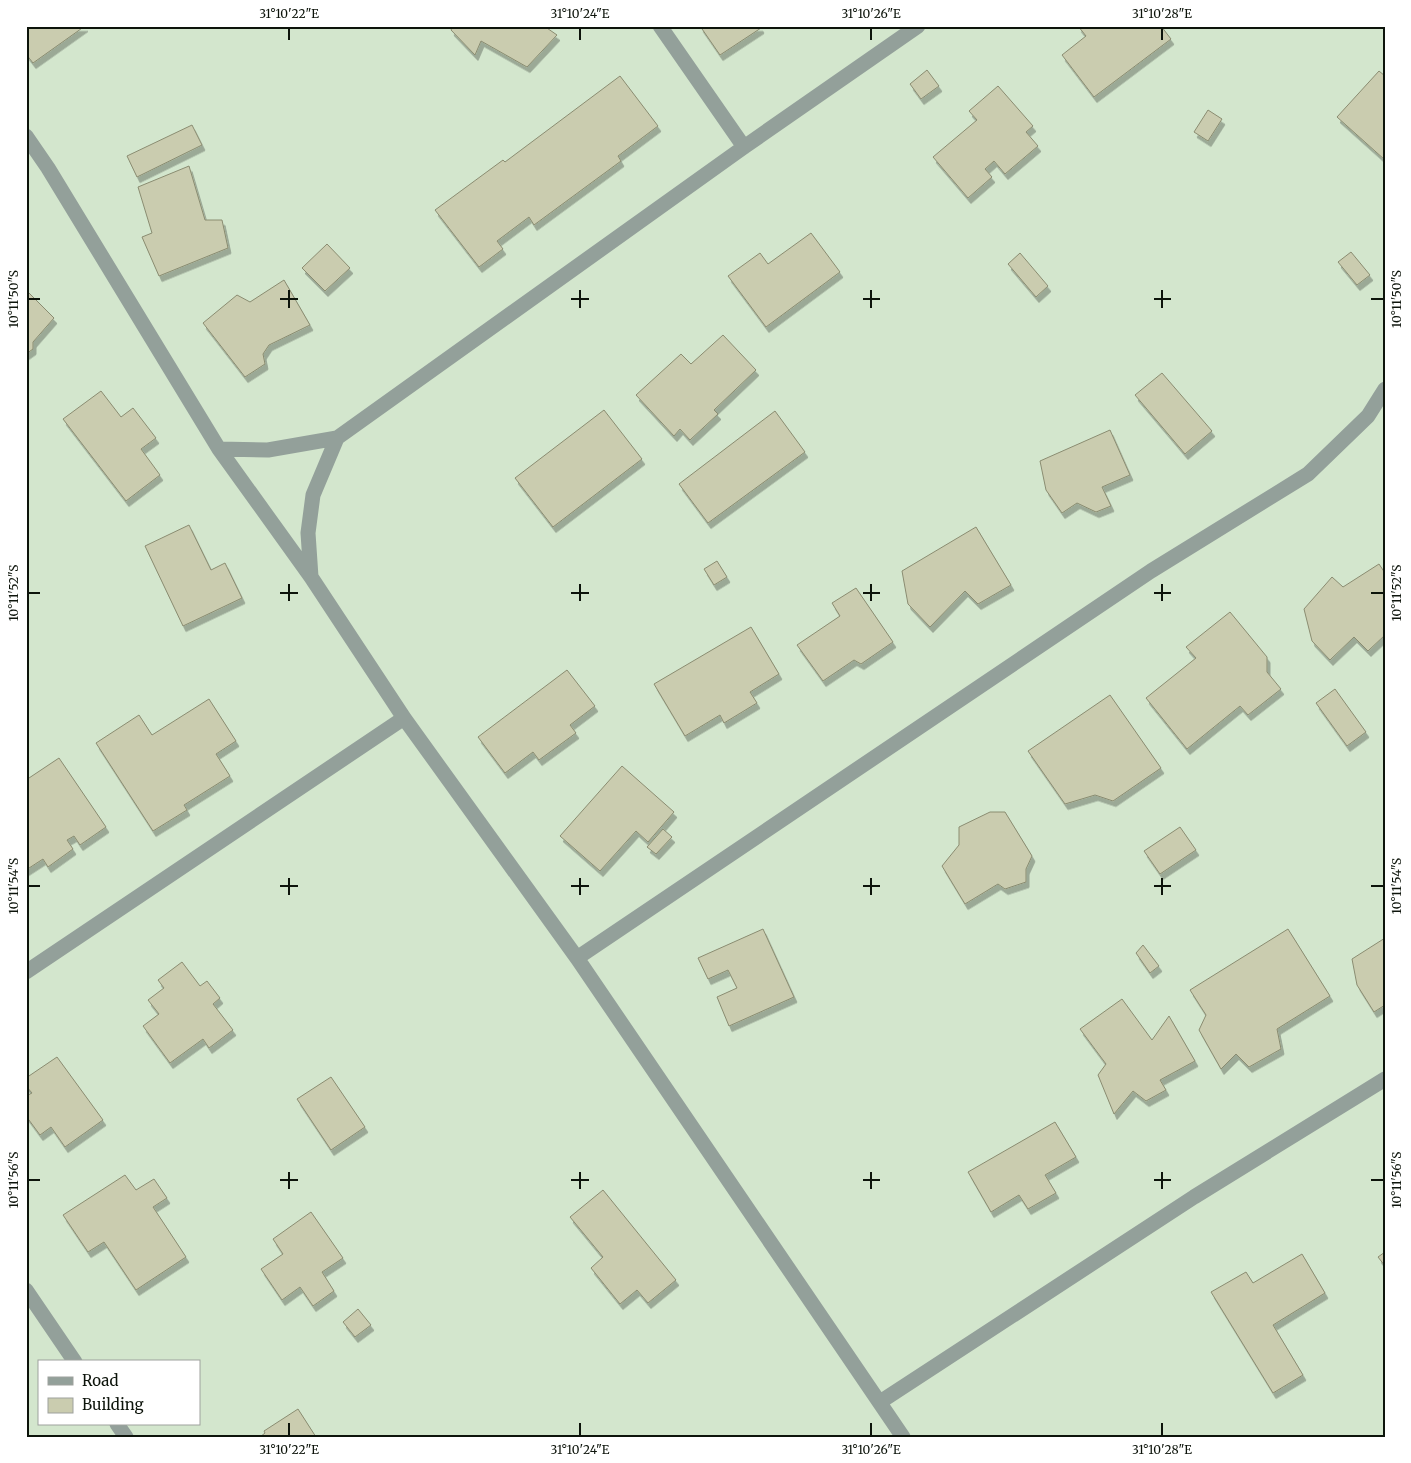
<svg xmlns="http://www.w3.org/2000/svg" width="1411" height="1463" font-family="Merriweather,serif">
	<defs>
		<filter id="shadow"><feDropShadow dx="3" dy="5.5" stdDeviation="0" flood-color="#0004"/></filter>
	</defs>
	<rect width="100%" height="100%" fill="#d3e6cd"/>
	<!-- building -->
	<path fill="#caccaf" stroke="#8a8c71" filter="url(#shadow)" d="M26 26H85L33 63 26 54Z
		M453 26H544L557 35 527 67 481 41 475 55 451 30Z
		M700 26H760L761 28 720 55Z
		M1078 26H1161L1171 39 1094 97 1062 55 1086 36Z
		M927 70 939 86 921 99 910 84Z
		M1379 71 1385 76V160L1337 117Z
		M620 76 658 126 618 156 621 161 534 225 529 217 497 241 503 249 479 267 435 210 503 160 505 162Z
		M998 86 1033 126 1026 132 1038 146 1005 174 994 161 985 169 992 177 968 198 933 157 977 120 969 111Z
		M1208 110 1222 119 1208 141 1194 132Z
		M192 125 202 145 137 177 127 156Z
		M189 166 205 220H222L228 248 159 276 142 237 152 233 138 187Z
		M811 233 840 272 766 327 728 276 760 253 768 264Z
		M327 244 350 268 325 291 302 268Z
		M1351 252 1370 275 1357 285 1338 262Z
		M1020 253 1048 286 1036 297 1008 264Z
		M284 280 310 325 269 345 263 354 265 364 245 377 203 323 237 295 250 302Z
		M26 290 54 318 33 342V349L26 354Z
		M723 335 756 370 714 410 718 414 690 440 680 429 674 436 636 395 681 354 691 364Z
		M1162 373 1212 431 1185 454 1135 395Z
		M101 391 121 417 133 408 156 438 141 449 160 475 126 501 63 419Z
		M604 410 642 459 553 527 515 478Z
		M775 411 805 452 708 523 679 484Z
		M1110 430 1130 475 1102 487 1111 506 1096 512 1077 503 1062 513 1046 490 1040 461Z
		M189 525 211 570 225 563 242 598 183 626 145 546Z
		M976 527 1011 585 978 604 965 591 930 627 908 604 902 571Z
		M717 561 727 577 714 585 704 569Z
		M1379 564 1385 573V635L1368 651 1354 637 1330 660 1312 641 1304 609 1332 577 1343 587Z
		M856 588 893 642 861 664 854 660 823 681 797 645 840 616 832 603Z
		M1230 612 1267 657V672L1281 689 1248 715 1240 706 1187 749 1146 698 1196 658 1186 647Z
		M751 627 779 674 750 692 757 703 724 723 720 715 685 736 654 684Z
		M567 670 595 706 570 725 576 733 539 760 533 752 505 773 478 737Z
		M1335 689 1366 732 1347 746 1316 703Z
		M1110 695 1161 768 1113 801 1095 795 1065 804 1028 751Z
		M209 699 236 741 216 754 230 776 184 805 187 810 153 831 96 743 139 715 152 735Z
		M59 758 106 827 80 845 74 836 67 840 73 849 48 867 43 859 26 870V780Z
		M622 766 674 812 648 842 636 831 600 871 560 836Z
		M990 812H1005L1032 856 1026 869V882L1005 889 998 884 965 904 942 866 959 845V827Z
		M1180 827 1196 850 1160 874 1144 851Z
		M663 829 672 837 656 854 647 847Z
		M763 929 794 997 729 1026 717 997 737 988 728 970 708 979 698 958Z
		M1288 929 1330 996 1277 1029 1281 1049 1249 1067 1236 1054 1221 1069 1199 1030 1206 1015 1190 990Z
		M1385 938V1005L1374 1012 1357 985 1352 959Z
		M1143 945 1159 966 1150 973 1136 953Z
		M182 962 200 986 207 981 220 998 213 1004 233 1030 209 1048 203 1039 170 1063 143 1026 159 1014 148 1000 164 988 158 980Z
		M1122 999 1152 1040 1169 1016 1195 1061 1160 1080 1166 1090 1146 1101 1133 1091 1114 1114 1098 1075 1106 1064 1080 1029Z
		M57 1057 103 1120 65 1147 51 1127 40 1135 26 1116V1096L32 1093 26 1086V1078Z
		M331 1077 365 1127 331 1150 297 1099Z
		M1055 1122 1076 1157 1045 1175 1056 1193 1028 1209 1019 1195 991 1212 968 1172Z
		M125 1175 136 1190 154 1179 167 1198 153 1207 186 1257 136 1290 104 1242 88 1252 63 1215Z
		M603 1190 676 1280 648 1303 637 1290 620 1304 591 1268 603 1257 570 1217Z
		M311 1212 343 1258 322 1272 334 1291 313 1306 300 1287 282 1300 261 1269 283 1254 273 1239Z
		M1385 1252V1266L1378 1257Z
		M1302 1254 1325 1293 1273 1325 1303 1375 1273 1393 1211 1292 1246 1272 1253 1283Z
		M358 1309 371 1325 355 1337 343 1322Z
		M298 1409 316 1437H260L265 1433 264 1431Z"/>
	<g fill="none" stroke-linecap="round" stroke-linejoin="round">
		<!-- minor -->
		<path stroke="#93a09a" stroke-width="15" d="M660 26 744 147
			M26 136 48 168 219 449 311 577 404 718 577 958 903 1437
			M337 438 744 147 918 26
			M219 449 268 450 337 438 313 495 308 533 311 577
			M577 958 1151 571 1308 474 1368 416 1385 389
			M26 972 404 718
			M26 1290 75 1362
			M880 1402 1194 1197 1385 1079
			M117 1424 126 1437"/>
	</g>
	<!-- ticks -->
	<path fill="none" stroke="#0d140b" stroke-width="2" d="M289 28V40M580 28V40M871 28V40M1162 28V40M289 290V308M580 290V308M871 290V308M1162 290V308M28 299H40M280 299H298M571 299H589M863 299H880M1154 299H1171M1371 299H1384M289 584V601M580 584V601M871 584V601M1162 584V601M28 593H40M280 593H298M571 593H589M863 593H880M1154 593H1171M1371 593H1384M289 878V895M580 878V895M871 878V895M1162 878V895M28 886H40M280 886H298M571 886H589M863 886H880M1154 886H1171M1371 886H1384M289 1172V1189M580 1172V1189M871 1172V1189M1162 1172V1189M28 1180H40M280 1180H298M571 1180H589M863 1180H880M1154 1180H1171M1371 1180H1384M289 1423V1436M580 1423V1436M871 1423V1436M1162 1423V1436"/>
	<!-- border -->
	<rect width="1411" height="1463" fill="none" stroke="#ffffff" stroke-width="55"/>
	<!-- legend -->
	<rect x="38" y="1360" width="162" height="65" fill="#ffffff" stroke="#9ea19d"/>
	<rect x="48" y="1377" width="25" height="8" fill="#93a09a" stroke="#9ea19d"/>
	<text x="82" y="1386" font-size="15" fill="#0d140b">Road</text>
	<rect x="48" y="1398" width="25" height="15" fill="#caccaf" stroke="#9ea19d"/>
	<text x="82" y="1410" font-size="15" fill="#0d140b">Building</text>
	<rect x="28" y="28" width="1356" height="1408" fill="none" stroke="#0d140b" stroke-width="2"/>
	<g font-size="12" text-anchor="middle" fill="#0d140b">
		<text x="289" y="18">31°10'22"E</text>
		<text x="580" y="18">31°10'24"E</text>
		<text x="871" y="18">31°10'26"E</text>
		<text x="1162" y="18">31°10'28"E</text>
		<text transform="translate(14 299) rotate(-90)" y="4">10°11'50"S</text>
		<text transform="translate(1397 299) rotate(-90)" y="4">10°11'50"S</text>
		<text transform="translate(14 593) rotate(-90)" y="4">10°11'52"S</text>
		<text transform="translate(1397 593) rotate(-90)" y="4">10°11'52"S</text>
		<text transform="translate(14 886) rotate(-90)" y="4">10°11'54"S</text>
		<text transform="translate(1397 886) rotate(-90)" y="4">10°11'54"S</text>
		<text transform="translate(14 1180) rotate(-90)" y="4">10°11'56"S</text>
		<text transform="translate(1397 1180) rotate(-90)" y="4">10°11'56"S</text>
		<text x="289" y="1454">31°10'22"E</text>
		<text x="580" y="1454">31°10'24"E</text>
		<text x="871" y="1454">31°10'26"E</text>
		<text x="1162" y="1454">31°10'28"E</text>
	</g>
</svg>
